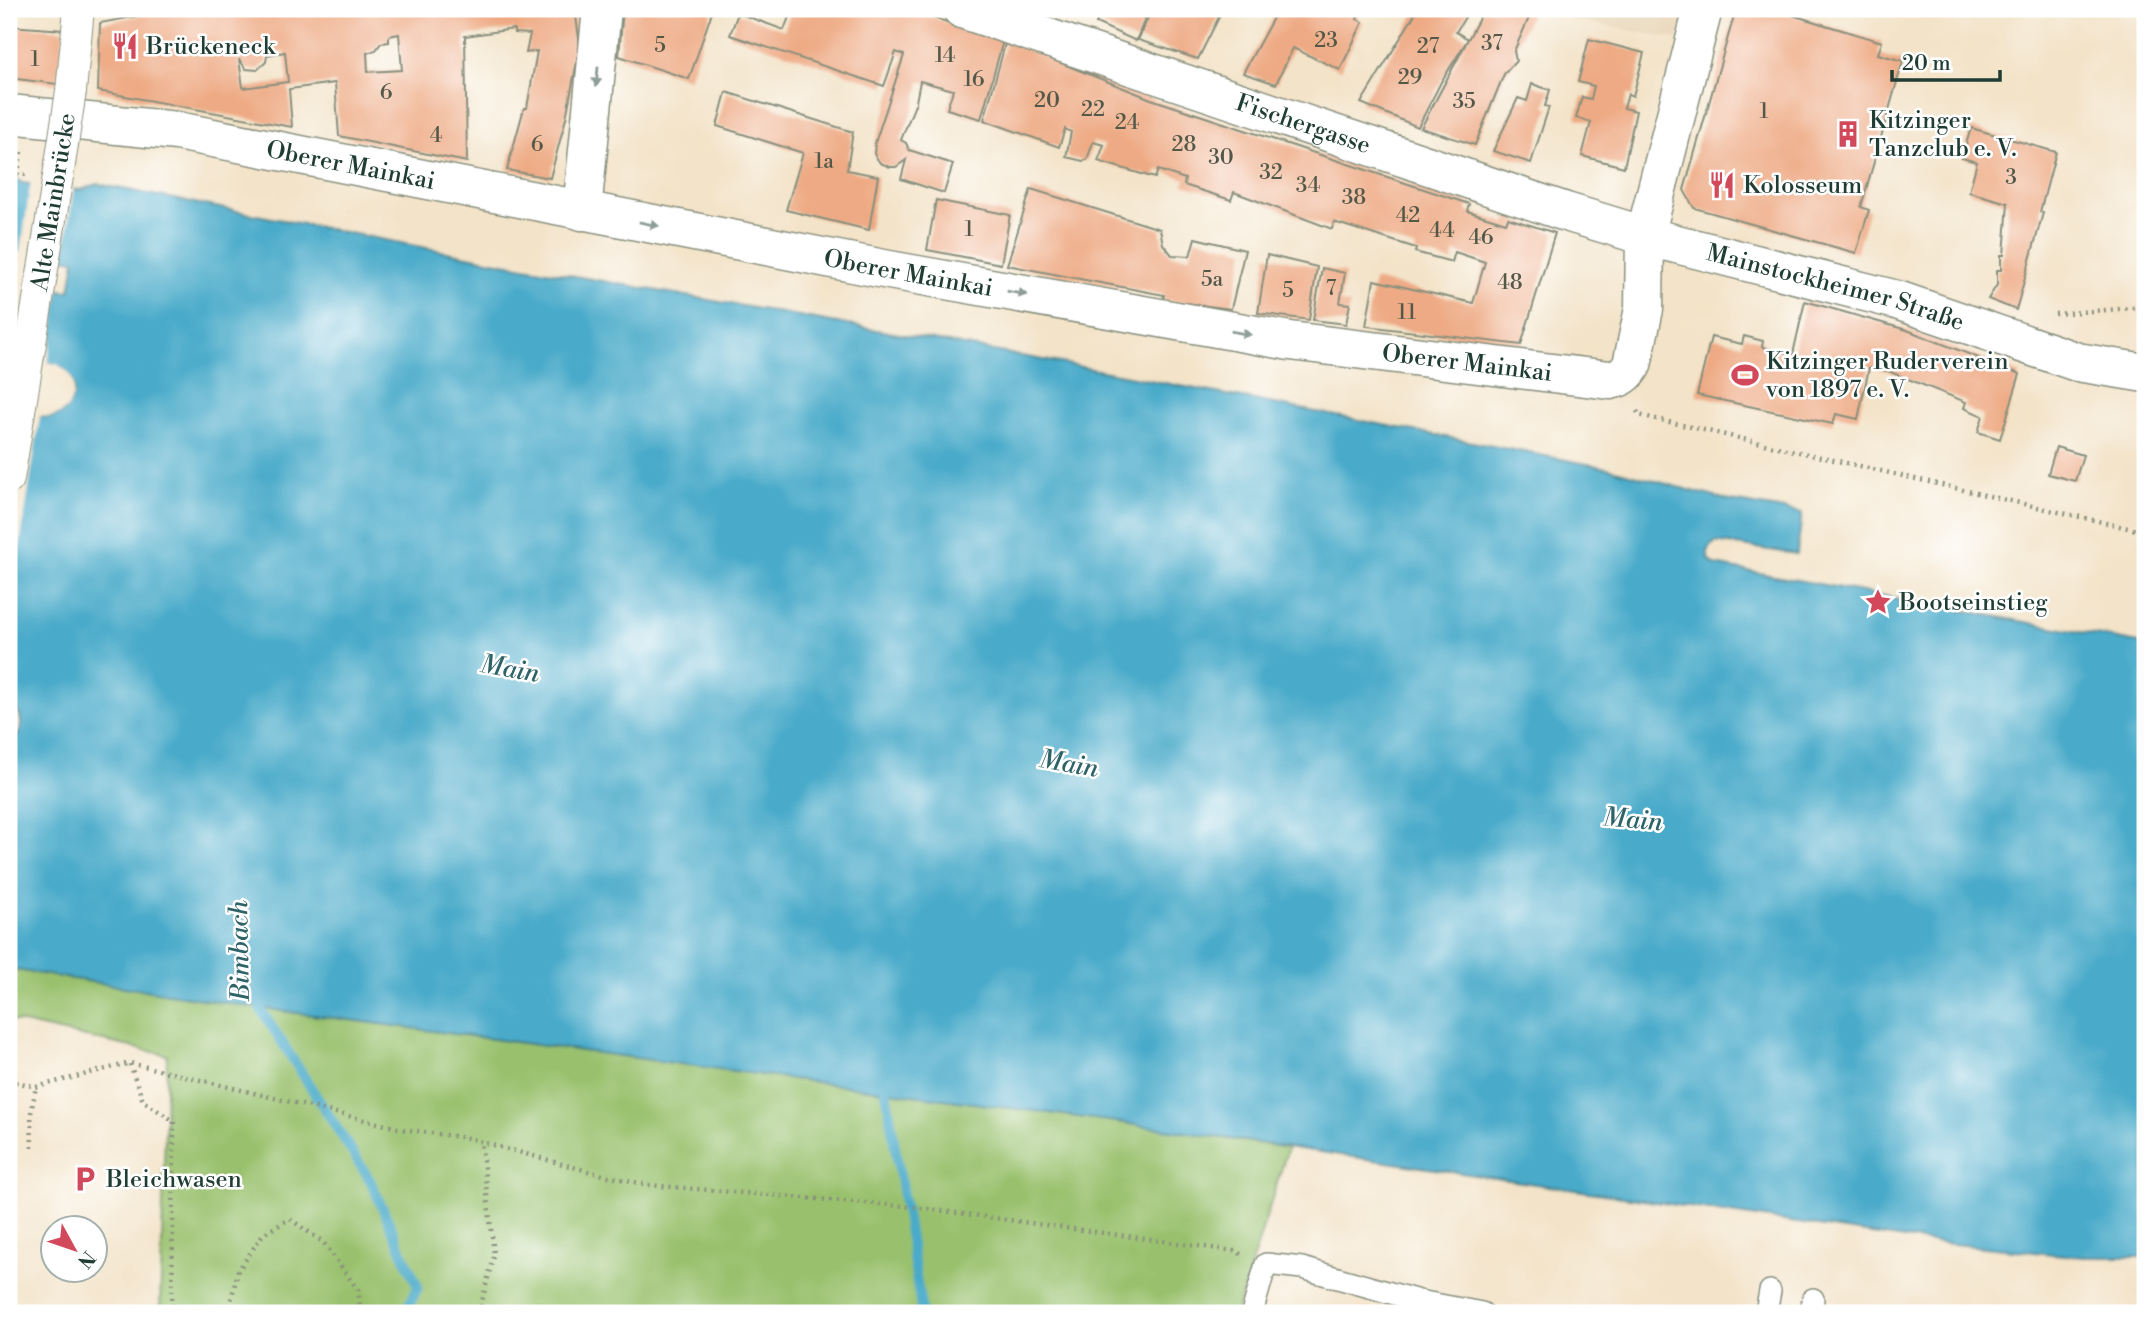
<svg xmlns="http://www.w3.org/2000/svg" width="2154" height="1322" font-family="'Libre Bodoni',serif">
	<rect width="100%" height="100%" fill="#fff"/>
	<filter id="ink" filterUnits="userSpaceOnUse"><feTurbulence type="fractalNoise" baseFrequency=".0143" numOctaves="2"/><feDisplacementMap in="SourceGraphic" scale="14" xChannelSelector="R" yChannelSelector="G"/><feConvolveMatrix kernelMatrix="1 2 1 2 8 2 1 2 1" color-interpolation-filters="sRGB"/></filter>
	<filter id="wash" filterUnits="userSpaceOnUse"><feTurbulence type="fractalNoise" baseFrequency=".00686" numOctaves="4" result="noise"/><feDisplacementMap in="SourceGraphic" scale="28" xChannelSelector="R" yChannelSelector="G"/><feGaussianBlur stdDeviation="1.57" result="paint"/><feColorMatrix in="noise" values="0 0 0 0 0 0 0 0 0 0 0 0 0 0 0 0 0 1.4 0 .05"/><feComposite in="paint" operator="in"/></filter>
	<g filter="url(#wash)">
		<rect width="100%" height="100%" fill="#f3e3c8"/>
		<!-- built -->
		<path fill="#e8d5b7" d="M1538 9H1685L1678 39 1558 17Z"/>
		<!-- green -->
		<path fill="#99c16d" stroke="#5c7f50" stroke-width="2" d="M9 969 260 1008 1124 1123 1288 1148 1236 1313H160L167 1055 9 1020Z"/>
		<!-- water -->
		<path fill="#4aaac9" stroke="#34747e" stroke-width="2" d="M9 168 13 169 15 177 22 183 81 190 97 184 519 266 1066 364 1608 468 1726 500 1802 513 1797 554 1715 542 1708 550V558L1715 565 2145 644V1257H2085L1912 1240 1124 1123 260 1008 9 969V746C26 731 24 715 9 699V411C21 413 39 419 52 417 75 413 82 379 61 367 49 360 23 358 9 355V283L17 286 70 291 75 260 21 252H15L9 255Z"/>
		<!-- pier -->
		<path fill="#f3e3c8" d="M31 180 74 186 63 261 21 255 9 259V255L21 251Z
			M9 279 17 283 59 286 48 362 59 365 68 372 73 381V395L69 406 60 414 50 417 40 416 9 616V408L50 414 59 411 66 404 70 394V382L65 374 58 368 9 359V329L16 287 9 283Z"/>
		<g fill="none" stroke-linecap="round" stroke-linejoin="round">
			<!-- stream -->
			<path stroke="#4aaac9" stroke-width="10" d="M260 994V1008L370 1180 418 1287 405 1313
				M886 1091 922 1313"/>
		</g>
		<g id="blocks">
			<!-- building -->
			<path fill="#eeaa84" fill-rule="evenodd" d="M176 9H575L580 46 566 118 550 178 507 170 524 108H527L537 51 526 53 530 34 514 33V29L465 36 467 162 339 136 335 83 289 89 292 127 98 91 100 23ZM399 34 402 70 368 72 367 53 376 50 381 43 389 42V36ZM285 52 288 82 243 88 239 59 246 69 257 70 266 62 267 55Z
				M623 9H713L689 79 619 56Z
				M792 9H907L1003 41 981 119 947 109 953 90 920 81 916 102 901 140 906 143 909 150 953 164 944 193 901 179 906 160 896 167H890L880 163 874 154 875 143 904 55 896 52 884 86 730 35 738 13 784 30Z
				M1103 9H1149L1136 41 1096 23Z
				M1152 9H1201L1220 15 1198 59 1138 40Z
				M1254 9H1361L1357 19 1363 22 1340 70 1293 48 1276 84 1243 73 1273 18Z
				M1418 9H1470L1456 32 1468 39 1441 82 1418 127 1361 103Z
				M1484 9H1533L1514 51 1516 61 1504 74 1475 145 1421 128Z
				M1736 9H1783L1782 12 1882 42 1878 54 1903 61 1861 207 1869 210 1856 253 1694 208 1684 190Z
				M9 26 64 30 57 84 9 78Z
				M1589 39 1644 53 1633 96 1628 94 1624 108 1636 111 1624 167 1582 156 1591 122 1576 118 1582 97 1591 99 1594 86 1578 82Z
				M1006 41 1151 99 1469 204 1467 211 1506 223 1508 218 1555 233 1521 345 1366 326 1374 280 1473 303 1485 262 1455 252 1452 262 1415 252 1416 248 1334 222 1332 229 1234 192 1231 200 1184 185 1185 179 1158 170 1155 178 1098 161 1104 145 1093 142 1087 160 1083 161 1066 157 1071 132 1065 129 1059 147 984 120Z
				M1532 84 1550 90 1545 106 1549 107 1531 163 1493 151 1518 98 1527 101Z
				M726 92 853 132 847 170 878 176 869 230 786 210 803 153 717 126Z
				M1971 128 2056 152 2040 212 2043 213 2016 310 1988 299 1997 285V270H2001V255H2004L2008 203 1969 192 1977 162 1962 158Z
				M1031 189 1160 229 1163 244 1172 255 1190 256 1195 238 1245 250 1231 309 1163 300 1164 295 1007 265Z
				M936 200 1010 215 1001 264 927 250Z
				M1267 255 1317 267 1309 320 1258 313Z
				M1322 268 1345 273 1340 303 1350 304 1346 324 1313 320Z
				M1805 301 1907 330 2020 374 2000 439 1978 432 1983 416 1964 408 1966 402 1888 371 1869 368 1858 419 1836 414 1833 424 1697 395 1711 337 1742 344 1744 336 1763 341 1762 347 1793 354Z
				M2056 447 2083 455 2075 481 2048 474Z"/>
		</g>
	</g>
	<g filter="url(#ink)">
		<use href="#blocks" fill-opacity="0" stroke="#89907e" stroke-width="2"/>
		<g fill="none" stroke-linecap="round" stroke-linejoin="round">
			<defs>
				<path id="service" d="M1252 1313 1266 1264 1302 1268 1419 1301 1482 1313
					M1766 1313 1770 1291
					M1810 1313 1813 1299"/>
				<path id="pedestrian" d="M71 91 79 9
					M9 479 60 164"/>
				<g id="minor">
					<path id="s1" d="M9 114 177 131 889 270 1290 341 1610 380C1621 378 1626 375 1632 365L1644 309 1645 236 1703 9"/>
					<path d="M582 211 602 9"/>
				</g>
				<g id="tertiary">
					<path id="s2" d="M962 9 1566 212 1645 236 1897 300 2077 362 2145 373"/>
				</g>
			</defs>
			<!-- service casing -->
			<use href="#service" stroke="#89907e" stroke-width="24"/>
			<!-- pedestrian casing -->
			<use href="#pedestrian" stroke="#89907e" stroke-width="32"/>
			<!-- minor casing -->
			<use href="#minor" stroke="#89907e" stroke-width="41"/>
			<!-- tertiary casing -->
			<use href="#tertiary" stroke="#89907e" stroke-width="41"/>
			<!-- path -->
			<path stroke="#89907e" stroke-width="4.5" stroke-dasharray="2 5" stroke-linecap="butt" d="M21 152 18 174 26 175
				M2055 314 2145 307
				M1637 411 1639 415 2145 532
				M130 1064 143 1101 174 1121 172 1313
				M9 1080 36 1087 130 1063 402 1129 467 1138 599 1174 648 1185 914 1207 1234 1251 1241 1254
				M32 1148 31 1113 36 1087
				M173 1306 228 1310
				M228 1313 238 1271 263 1234 290 1219 323 1242 358 1290 361 1313
				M479 1313 494 1254 481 1142"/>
			<!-- service -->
			<use href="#service" stroke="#fff" stroke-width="21"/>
			<!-- pedestrian -->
			<use href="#pedestrian" stroke="#fff" stroke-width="30"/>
			<!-- minor -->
			<use href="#minor" stroke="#fff" stroke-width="38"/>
			<!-- tertiary -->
			<use href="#tertiary" stroke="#fff" stroke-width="38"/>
			<defs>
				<path id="pedestrian-bridge" d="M60 164 71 91"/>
			</defs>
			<!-- pedestrian-bridge casing -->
			<use href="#pedestrian-bridge" stroke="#89907e" stroke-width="32" stroke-linecap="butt"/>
			<!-- pedestrian-bridge -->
			<use href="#pedestrian-bridge" stroke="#fff" stroke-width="30"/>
		</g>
		<!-- one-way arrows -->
		<defs><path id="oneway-solid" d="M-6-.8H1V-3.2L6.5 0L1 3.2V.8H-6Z" transform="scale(1.75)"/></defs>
		<g fill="#8f9e9a">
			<use href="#oneway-solid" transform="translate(597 77) rotate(96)"/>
			<use href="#oneway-solid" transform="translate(649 224) rotate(11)"/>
			<use href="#oneway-solid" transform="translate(1017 293) rotate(10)"/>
			<use href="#oneway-solid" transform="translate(1241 333) rotate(10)"/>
		</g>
	</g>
	<!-- icons -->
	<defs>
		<symbol id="restaurant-bare" viewBox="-9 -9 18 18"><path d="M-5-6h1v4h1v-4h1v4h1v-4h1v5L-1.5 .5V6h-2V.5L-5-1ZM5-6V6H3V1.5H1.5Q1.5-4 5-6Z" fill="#d1495b" stroke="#fff" stroke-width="2.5" paint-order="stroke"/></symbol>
		<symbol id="building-bare" viewBox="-9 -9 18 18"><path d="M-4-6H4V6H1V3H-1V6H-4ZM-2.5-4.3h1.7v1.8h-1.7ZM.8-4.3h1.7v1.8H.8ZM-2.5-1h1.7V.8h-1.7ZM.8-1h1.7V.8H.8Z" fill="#d1495b" stroke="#fff" stroke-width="2.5" paint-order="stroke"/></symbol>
		<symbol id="stadium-bare" viewBox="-9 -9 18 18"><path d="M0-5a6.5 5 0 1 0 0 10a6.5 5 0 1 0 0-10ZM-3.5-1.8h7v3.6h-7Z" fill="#d1495b" stroke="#fff" stroke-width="2.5" paint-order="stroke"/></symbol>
		<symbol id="sight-bare" viewBox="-9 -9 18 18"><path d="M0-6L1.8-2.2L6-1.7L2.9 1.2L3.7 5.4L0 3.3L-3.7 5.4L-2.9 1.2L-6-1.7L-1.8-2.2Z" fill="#d1495b" stroke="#fff" stroke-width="2.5" paint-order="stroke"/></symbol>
		<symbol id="parking-bare" viewBox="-9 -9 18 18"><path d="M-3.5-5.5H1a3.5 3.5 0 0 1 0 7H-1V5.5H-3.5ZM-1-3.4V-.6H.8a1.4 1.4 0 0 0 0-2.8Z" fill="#d1495b" stroke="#fff" stroke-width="2.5" paint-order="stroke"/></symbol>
	</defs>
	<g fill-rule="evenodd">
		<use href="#restaurant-bare" x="106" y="27" width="38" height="38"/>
		<use href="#building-bare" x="1829" y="115" width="38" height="38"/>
		<use href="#restaurant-bare" x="1703" y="166" width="38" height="38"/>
		<use href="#stadium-bare" x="1726" y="356" width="38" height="38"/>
		<use href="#sight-bare" x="1859" y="583" width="38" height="38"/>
		<use href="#parking-bare" x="66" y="1160" width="38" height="38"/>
	</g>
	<g text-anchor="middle" stroke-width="5" stroke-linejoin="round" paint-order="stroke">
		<!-- number labels -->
		<g font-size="21" fill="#535848">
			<text x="1326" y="47">23</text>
			<text x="1492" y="50">37</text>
			<text x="660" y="52">5</text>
			<text x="1428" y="53">27</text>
			<text x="945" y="62">14</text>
			<text x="35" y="66">1</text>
			<text x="1410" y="84">29</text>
			<text x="974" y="86">16</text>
			<text x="386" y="99">6</text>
			<text x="1047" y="107">20</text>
			<text x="1464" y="108">35</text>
			<text x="1093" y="116">22</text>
			<text x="1764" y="118">1</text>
			<text x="1127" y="129">24</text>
			<text x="436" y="142">4</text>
			<text x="537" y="151">6</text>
			<text x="1184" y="151">28</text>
			<text x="1221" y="164">30</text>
			<text x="824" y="168">1a</text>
			<text x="1271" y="179">32</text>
			<text x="2011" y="184">3</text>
			<text x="1308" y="192">34</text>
			<text x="1354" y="204">38</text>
			<text x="1408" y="222">42</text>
			<text x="969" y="236">1</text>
			<text x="1442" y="237">44</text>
			<text x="1481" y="244">46</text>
			<text x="1212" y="286">5a</text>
			<text x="1510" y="289">48</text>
			<text x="1331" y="295">7</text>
			<text x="1288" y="297">5</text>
			<text x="1407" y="319">11</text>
		</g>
		<!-- poi labels -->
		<g font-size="24" fill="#1f3d34" stroke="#fff" text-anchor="start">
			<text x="146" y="54">Brückeneck</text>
			<text x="1869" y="128">Kitzinger<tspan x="1869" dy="28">Tanzclub e. V.</tspan></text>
			<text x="1743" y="193">Kolosseum</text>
			<text x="1766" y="369">Kitzinger Ruderverein<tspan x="1766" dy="28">von 1897 e. V.</tspan></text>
			<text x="1899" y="610">Bootseinstieg</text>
			<text x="106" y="1187">Bleichwasen</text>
		</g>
		<!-- street labels -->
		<g font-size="24" fill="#1f3d34" stroke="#fff">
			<text dy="8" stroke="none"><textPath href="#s2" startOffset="360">Fischergasse</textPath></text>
			<text dy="8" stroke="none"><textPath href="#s1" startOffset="346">Oberer Mainkai</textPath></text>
			<text transform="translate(53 202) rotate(-81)" y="8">Alte Mainbrücke</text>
			<text dy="8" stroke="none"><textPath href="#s1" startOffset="914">Oberer Mainkai</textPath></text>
			<text dy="8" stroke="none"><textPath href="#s2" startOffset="917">Mainstockheimer Straße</textPath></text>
			<text dy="8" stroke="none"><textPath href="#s1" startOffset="1480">Oberer Mainkai</textPath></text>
		</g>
		<!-- water labels -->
		<g font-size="26" font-style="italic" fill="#2e6368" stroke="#fff">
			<text transform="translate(510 668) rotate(10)" y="9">Main</text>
			<text transform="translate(1069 763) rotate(10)" y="9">Main</text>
			<text transform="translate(1633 819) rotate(5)" y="9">Main</text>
			<text transform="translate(239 951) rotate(-91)" y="9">Bimbach</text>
		</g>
	</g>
	<!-- margin -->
	<rect width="2154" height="1322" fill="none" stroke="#fff" stroke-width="35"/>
	<!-- north arrow -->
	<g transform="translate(74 1249) rotate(130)"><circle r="33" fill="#ffffff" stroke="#a5b1ae" stroke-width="2"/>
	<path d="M0-5L12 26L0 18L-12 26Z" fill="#d1495b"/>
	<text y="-10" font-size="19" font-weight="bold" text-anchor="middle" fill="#1f3d34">N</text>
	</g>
	<!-- scale -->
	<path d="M1892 70v10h108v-10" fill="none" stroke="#1f3d34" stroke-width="3.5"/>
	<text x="1902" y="70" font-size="21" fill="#1f3d34" stroke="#ffffff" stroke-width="5" paint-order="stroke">20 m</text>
</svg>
